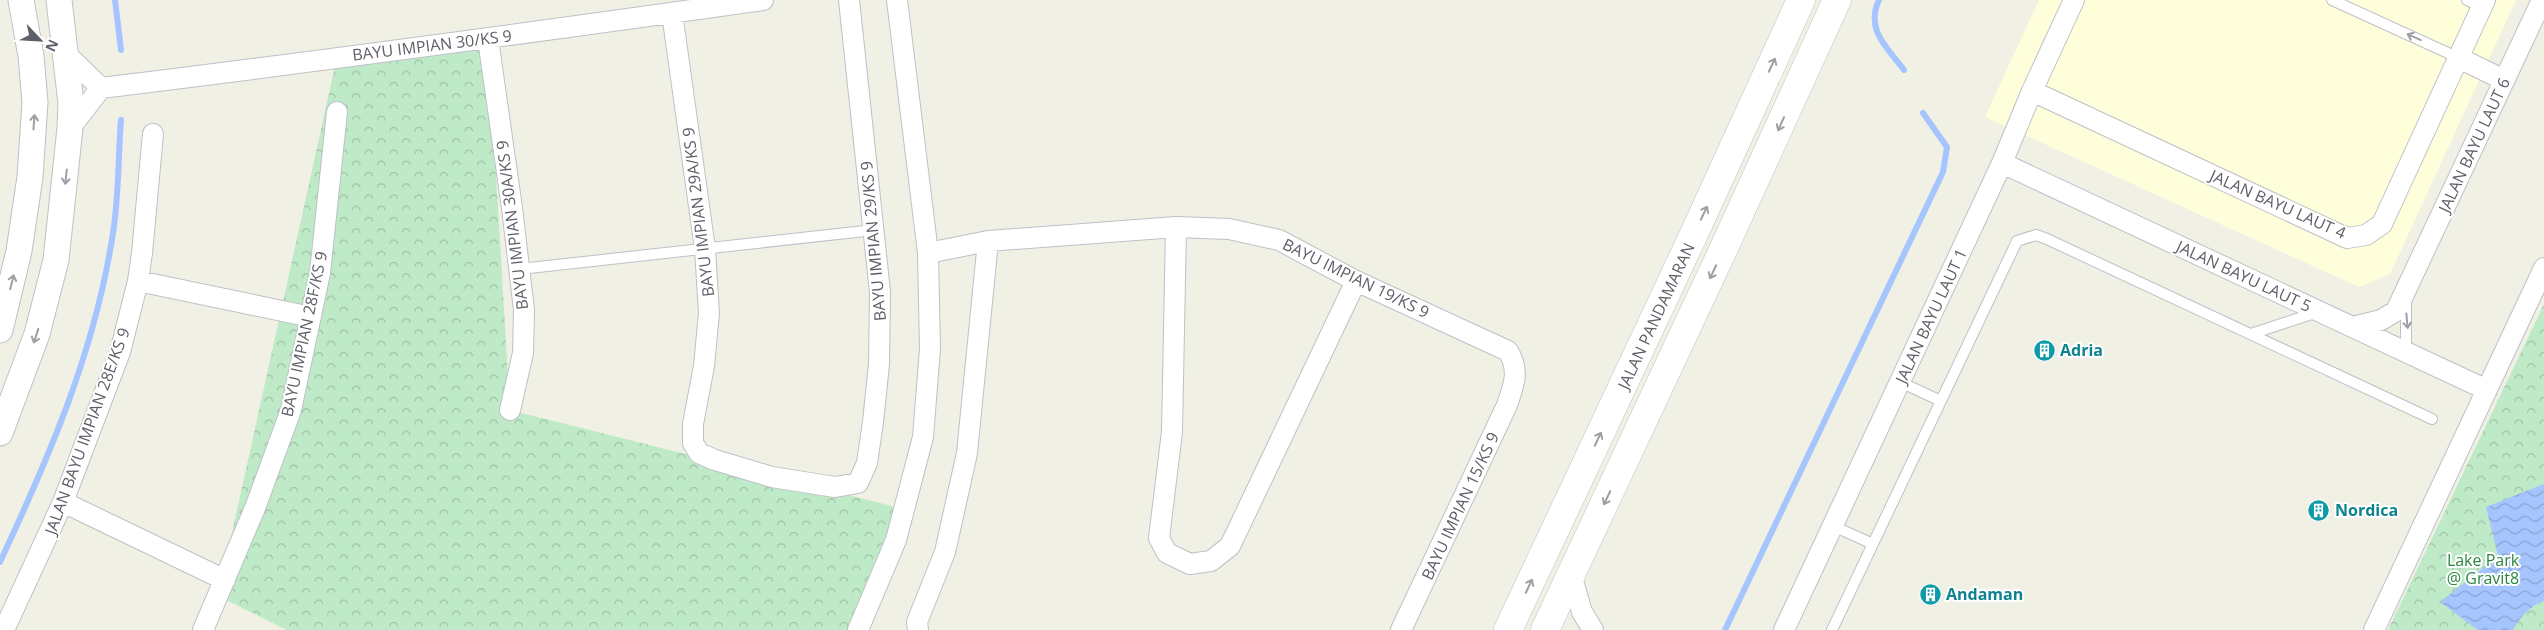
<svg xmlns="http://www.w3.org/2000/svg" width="2544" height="630" font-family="'Open Sans',sans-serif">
	<defs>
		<pattern id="park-crowns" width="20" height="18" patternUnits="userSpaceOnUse" patternTransform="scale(1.25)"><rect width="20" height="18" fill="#bfeac8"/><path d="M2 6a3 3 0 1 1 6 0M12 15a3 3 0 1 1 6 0" fill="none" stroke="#9ec1a6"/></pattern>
		<pattern id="water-waves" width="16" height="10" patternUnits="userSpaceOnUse" patternTransform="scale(1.25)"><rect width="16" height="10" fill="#a6c5ff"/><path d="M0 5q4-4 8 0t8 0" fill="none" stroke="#8aa3d2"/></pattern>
	</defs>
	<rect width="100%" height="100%" fill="#f1f0e5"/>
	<!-- commercial -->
	<path fill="#fffedb" d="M2039 0H2516L2390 274 2359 287 1985 117Z"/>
	<!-- park -->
	<path fill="url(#park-crowns)" d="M488 39 510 410 904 509 852 630H287L218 596 337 57Z
		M2544 304V630H2388Z"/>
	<!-- water -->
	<path fill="url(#water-waves)" d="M2544 484V601C2531 605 2519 618 2513 630H2478L2440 602 2498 556 2486 507Z"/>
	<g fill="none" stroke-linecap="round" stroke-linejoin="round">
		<!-- stream -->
		<path stroke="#a6c5ff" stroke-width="6" d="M115 0 121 50
			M1879 0C1865 30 1887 47 1904 70
			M0 562C50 455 95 351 113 233 119 196 118 157 121 120
			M1725 630 1943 172 1947 147 1923 113"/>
		<defs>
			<path id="service" d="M2332 0 2459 58
				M2467 0 2482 7
				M520 269 874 230
				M2251 334 2318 312
				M2406 352V301
				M1900 382 1941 401
				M1833 526 1873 544
				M1832 630 2017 241 2036 235 2047 239 2432 419"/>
			<path id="minor" d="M672 13 705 249 709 313 704 366 693 424V443L699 453 715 460 772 477 835 487 858 483 867 463 873 422 879 364 880 292 849 0
				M488 39 512 208 524 310 523 353 510 410
				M67 55 101 88
				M2459 58 2504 80
				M2032 91 2347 238 2366 235 2382 224 2485 0
				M70 128 101 88C322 61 543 31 763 0
				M2002 163 2487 390
				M1176 227 1172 432 1159 538 1167 553 1190 564 1211 561 1230 546 1356 281
				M928 253 988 241 1176 227 1229 229 1279 240 1356 281 1508 351C1520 370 1514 385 1507 405L1401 630
				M138 281 311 317
				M2353 327 2381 320 2396 311 2542 0
				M63 502 225 580
				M1571 574 1582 612 1593 630
				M4 630 63 502 120 352 138 281 142 253 153 134
				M203 630 255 508 291 410 320 273 337 112
				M858 630 896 540 923 437 930 349 928 253 897 0
				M918 630 917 622 945 552 967 453 988 241
				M1784 630 2002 163 2032 91 2074 0
				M2374 630 2544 268"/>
			<path id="tertiary" d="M0 330 19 251 30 177 35 102 31 56 21 0
				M0 433 37 334 56 260 70 128 71 103 59 0"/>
			<path id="secondary" d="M1508 630 1693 236 1801 0
				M1545 630 1723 250 1837 0"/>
		</defs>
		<!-- service casing -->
		<use href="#service" stroke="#bec0c7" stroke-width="12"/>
		<!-- minor casing -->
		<use href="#minor" stroke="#bec0c7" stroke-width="22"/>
		<!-- tertiary casing -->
		<use href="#tertiary" stroke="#bec0c7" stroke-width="27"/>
		<!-- secondary casing -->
		<use href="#secondary" stroke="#bfc1c9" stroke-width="29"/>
		<!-- service -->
		<use href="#service" stroke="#fff" stroke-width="10"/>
		<!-- minor -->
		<use href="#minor" stroke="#fff" stroke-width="20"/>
		<!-- tertiary -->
		<use href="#tertiary" stroke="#fff" stroke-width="25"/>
		<!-- secondary -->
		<use href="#secondary" stroke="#fff" stroke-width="28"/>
	</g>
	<!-- one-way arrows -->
	<defs><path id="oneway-shaft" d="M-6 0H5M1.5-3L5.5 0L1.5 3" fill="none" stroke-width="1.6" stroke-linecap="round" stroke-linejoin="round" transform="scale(1.25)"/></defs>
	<g stroke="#9d9fa4">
		<use href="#oneway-shaft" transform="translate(2414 37) rotate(-156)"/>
		<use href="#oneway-shaft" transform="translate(1772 65) rotate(-65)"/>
		<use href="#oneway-shaft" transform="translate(34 122) rotate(-86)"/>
		<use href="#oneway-shaft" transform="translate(1781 124) rotate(114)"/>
		<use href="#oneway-shaft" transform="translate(66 177) rotate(96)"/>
		<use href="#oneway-shaft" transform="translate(1704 213) rotate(-65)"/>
		<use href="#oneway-shaft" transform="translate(1713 272) rotate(115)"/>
		<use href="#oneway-shaft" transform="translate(12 282) rotate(-76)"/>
		<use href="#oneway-shaft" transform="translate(2407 321) rotate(85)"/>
		<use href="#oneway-shaft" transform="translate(36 336) rotate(108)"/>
		<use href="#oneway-shaft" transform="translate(1598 439) rotate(-65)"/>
		<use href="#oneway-shaft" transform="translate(1607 498) rotate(115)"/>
		<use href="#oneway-shaft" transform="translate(1529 586) rotate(-65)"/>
	</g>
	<!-- icons -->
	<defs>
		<symbol id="building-disc" viewBox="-11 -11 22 22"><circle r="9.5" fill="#0f9aa8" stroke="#fff"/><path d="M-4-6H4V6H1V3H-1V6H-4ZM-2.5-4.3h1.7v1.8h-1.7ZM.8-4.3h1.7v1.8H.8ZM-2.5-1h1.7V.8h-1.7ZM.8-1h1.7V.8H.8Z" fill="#fff"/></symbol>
	</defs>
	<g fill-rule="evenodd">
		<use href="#building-disc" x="2032" y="338" width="25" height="25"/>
		<use href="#building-disc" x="2306" y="498" width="25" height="25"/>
		<use href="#building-disc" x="1918" y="582" width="25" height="25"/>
	</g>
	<g text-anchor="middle" stroke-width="4" stroke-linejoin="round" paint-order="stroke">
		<!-- street labels -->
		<g font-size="16" fill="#5c5f67" stroke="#fff">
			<text transform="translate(432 45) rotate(-7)" y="6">BAYU IMPIAN 30/KS 9</text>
			<text transform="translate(2474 145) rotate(-65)" y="6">JALAN BAYU LAUT 6</text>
			<text transform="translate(2278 204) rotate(24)" y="6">JALAN BAYU LAUT 4</text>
			<text transform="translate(698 212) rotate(-97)" y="6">BAYU IMPIAN 29A/KS 9</text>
			<text transform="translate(512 225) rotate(-97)" y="6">BAYU IMPIAN 30A/KS 9</text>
			<text transform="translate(873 241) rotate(-95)" y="6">BAYU IMPIAN 29/KS 9</text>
			<text transform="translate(2244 276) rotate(25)" y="6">JALAN BAYU LAUT 5</text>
			<text transform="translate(1356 278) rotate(26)" y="6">BAYU IMPIAN 19/KS 9</text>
			<text transform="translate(1656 316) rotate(-65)" y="6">JALAN PANDAMARAN</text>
			<text transform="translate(1931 316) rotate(-65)" y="6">JALAN BAYU LAUT 1</text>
			<text transform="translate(304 334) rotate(-78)" y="6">BAYU IMPIAN 28F/KS 9</text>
			<text transform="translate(87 431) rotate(-70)" y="6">JALAN BAYU IMPIAN 28E/KS 9</text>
			<text transform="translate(1460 506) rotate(-65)" y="6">BAYU IMPIAN 15/KS 9</text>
		</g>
		<!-- culture labels -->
		<g font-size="16" font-weight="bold" fill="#0d838f" stroke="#fff" text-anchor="start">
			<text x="2060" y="356">Adria</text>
			<text x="2335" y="516">Nordica</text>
			<text x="1946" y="600">Andaman</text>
		</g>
		<!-- park labels -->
		<g font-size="16" fill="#2c8643" stroke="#fff">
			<text x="2483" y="566">Lake Park<tspan x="2483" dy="18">@ Gravit8</tspan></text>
		</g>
	</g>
	<!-- north arrow -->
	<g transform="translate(40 40) rotate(115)" stroke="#ffffff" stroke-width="4" paint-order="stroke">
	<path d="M0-4L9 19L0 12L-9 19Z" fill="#5c5f67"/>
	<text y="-8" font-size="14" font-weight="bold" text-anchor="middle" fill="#5c5f67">N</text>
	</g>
</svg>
